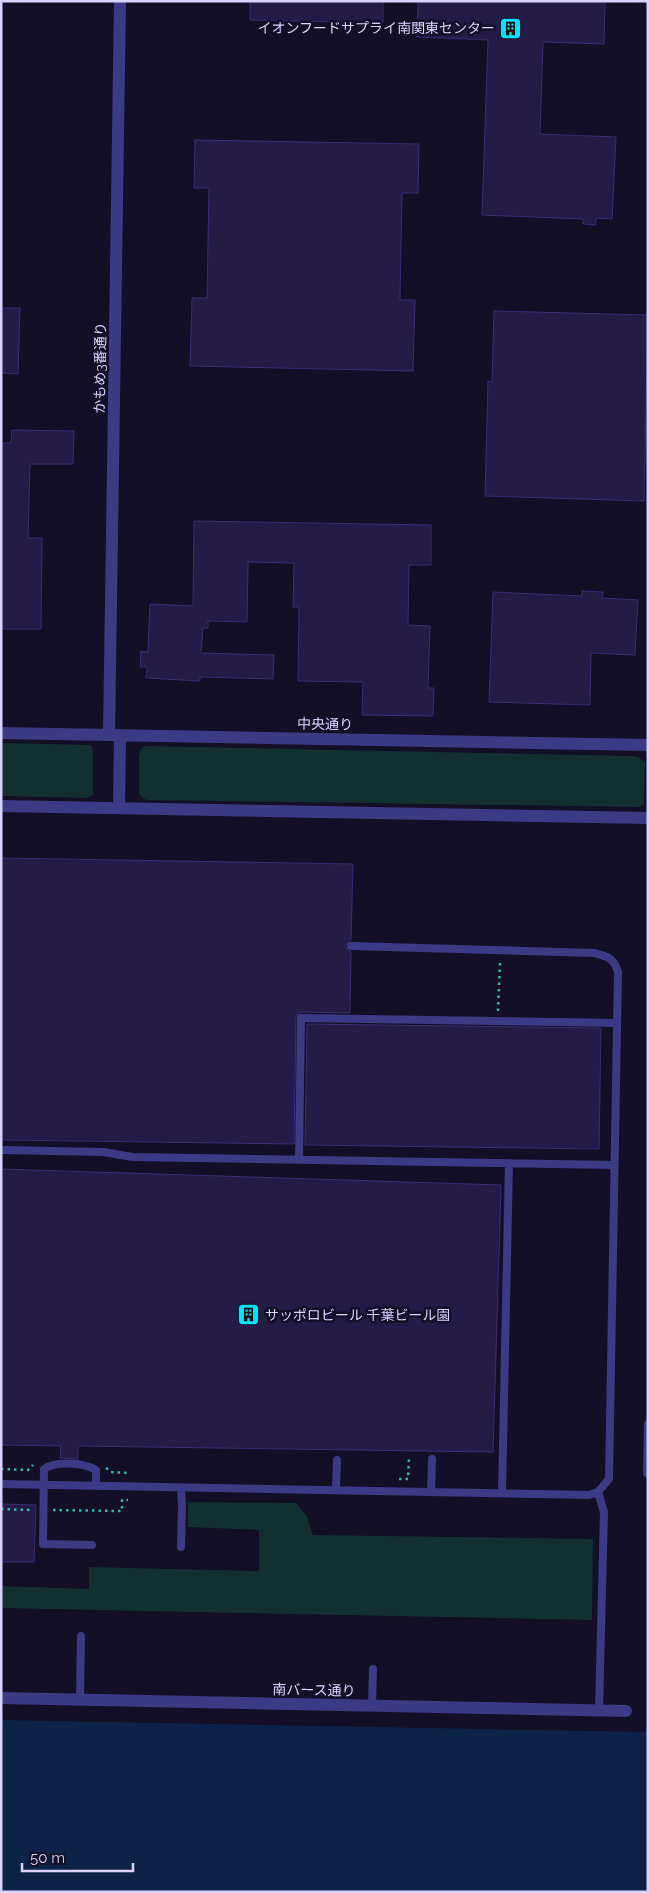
<svg xmlns="http://www.w3.org/2000/svg" width="649" height="1893" font-family="Raleway,'Noto Sans JP',sans-serif">
	<rect width="100%" height="100%" fill="#130f26"/>
	<!-- green -->
	<path fill="#12302f" d="M1 743 91 745 93 751V795L87 798 1 796Z
		M145 746 632 756 638 757 645 762 644 801V804L640 807 148 800 143 799 139 794V755L141 749Z
		M188 1502 296 1503 306 1515 313 1535 593 1539 592 1620 1 1608V1586L89 1589V1567L259 1571V1530L188 1527Z"/>
	<!-- water -->
	<path fill="#0c2248" d="M1 1720 648 1732V1892H1Z"/>
	<!-- building -->
	<path fill="#241b47" stroke="#3b2d73" d="M250 1H383V23L250 20Z
		M418 1H605L604 44 543 42 540 134 616 137 612 219 596 218 595 225 583 224V219L482 215 488 40 417 37Z
		M195 140 419 144 418 193H402L400 300H415L413 371 190 366 192 298H207L209 188H194Z
		M1 308H20L18 374 1 373Z
		M494 311 648 315 644 501 485 496 488 381 492 382Z
		M12 430 74 431 73 464H30L28 538H42L41 629H1V443H11Z
		M194 521 431 525V565H409L408 625 430 626 428 688H434L433 716 362 715 363 682 298 681 299 607H293L294 563 248 562 247 622 208 621V628H203L201 653 274 655 273 679 200 677V681L146 678 147 667H140L141 651 148 652 150 604 193 606Z
		M582 591 603 592 602 598 638 600 635 655 591 653 590 705 489 702 493 592 582 596Z
		M1 858 353 864 351 940 347 943 345 946 348 950 351 952 350 1013 301 1012 296 1016 294 1144 1 1140Z
		M307 1024 601 1028 599 1149 305 1145Z
		M1 1169 501 1185 493 1452 78 1446V1459L60 1458 61 1446 1 1445Z
		M1 1504 36 1505 34 1562H1Z"/>
	<g fill="none" stroke-linecap="round" stroke-linejoin="round">
		<!-- path -->
		<path stroke="#2fb8b0" stroke-width="2.5" stroke-dasharray="2.5 4" stroke-linecap="butt" d="M498 1011 500 963
			M106 1468 111 1472 128 1473
			M1 1469 28 1470 33 1465
			M399 1479H408L409 1459
			M1 1509 32 1510
			M53 1510 122 1511V1500H128"/>
		<!-- service -->
		<path stroke="#3d3a85" stroke-width="8" d="M1 1150 103 1152 132 1157 614 1165
			M299 1159 301 1018 617 1023
			M647 1473 648 1424
			M1 1484 589 1495 598 1492 609 1479 618 972C614 958 607 956 594 953L351 946
			M181 1488 182 1504 181 1547
			M336 1490 337 1460
			M431 1492 432 1459
			M598 1492 604 1512 599 1710
			M502 1493 509 1163
			M92 1545 43 1544 44 1469C55 1460 85 1463 96 1470V1485
			M80 1700 81 1636
			M372 1706 373 1669"/>
		<!-- tertiary -->
		<path stroke="#3d3a85" stroke-width="12" d="M1 733 648 745
			M109 735 120 1
			M1 806 648 818
			M119 808 120 735
			M1 1698 626 1711"/>
	</g>
	<!-- icons -->
	<defs>
		<symbol id="building-square" viewBox="-11 -11 22 22"><rect x="-9" y="-9" width="18" height="18" rx="4" fill="#00e5ff" stroke="#130f26"/><path d="M-4-6H4V6H1V3H-1V6H-4ZM-2.5-4.3h1.7v1.8h-1.7ZM.8-4.3h1.7v1.8H.8ZM-2.5-1h1.7V.8h-1.7ZM.8-1h1.7V.8H.8Z" fill="#111"/></symbol>
	</defs>
	<g fill-rule="evenodd">
		<use href="#building-square" x="498" y="16" width="25" height="25"/>
		<use href="#building-square" x="236" y="1302" width="25" height="25"/>
	</g>
	<g text-anchor="middle" stroke-width="5" stroke-linejoin="round" paint-order="stroke">
		<!-- poi labels -->
		<g font-size="14" fill="#d9d4ff" stroke="#130f26" text-anchor="end">
			<text x="495" y="33">イオンフードサプライ南関東センター</text>
			<text x="265" y="1320" text-anchor="start">サッポロビール 千葉ビール園</text>
		</g>
		<!-- street labels -->
		<g font-size="14" fill="#d9d4ff" stroke="#130f26">
			<text transform="translate(100 368) rotate(-89)" y="5">かもめ3番通り</text>
			<text transform="translate(325 724) rotate(1)" y="5">中央通り</text>
			<text transform="translate(314 1690) rotate(1)" y="5">南バース通り</text>
		</g>
	</g>
	<!-- border -->
	<rect width="649" height="1893" fill="none" stroke="#d9d4ff" stroke-width="5"/>
	<!-- scale -->
	<path d="M22 1863v8h111v-8" fill="none" stroke="#d9d4ff" stroke-width="2.5"/>
	<text x="30" y="1863" font-size="15" fill="#d9d4ff" stroke="#130f26" stroke-width="4" paint-order="stroke">50 m</text>
</svg>
